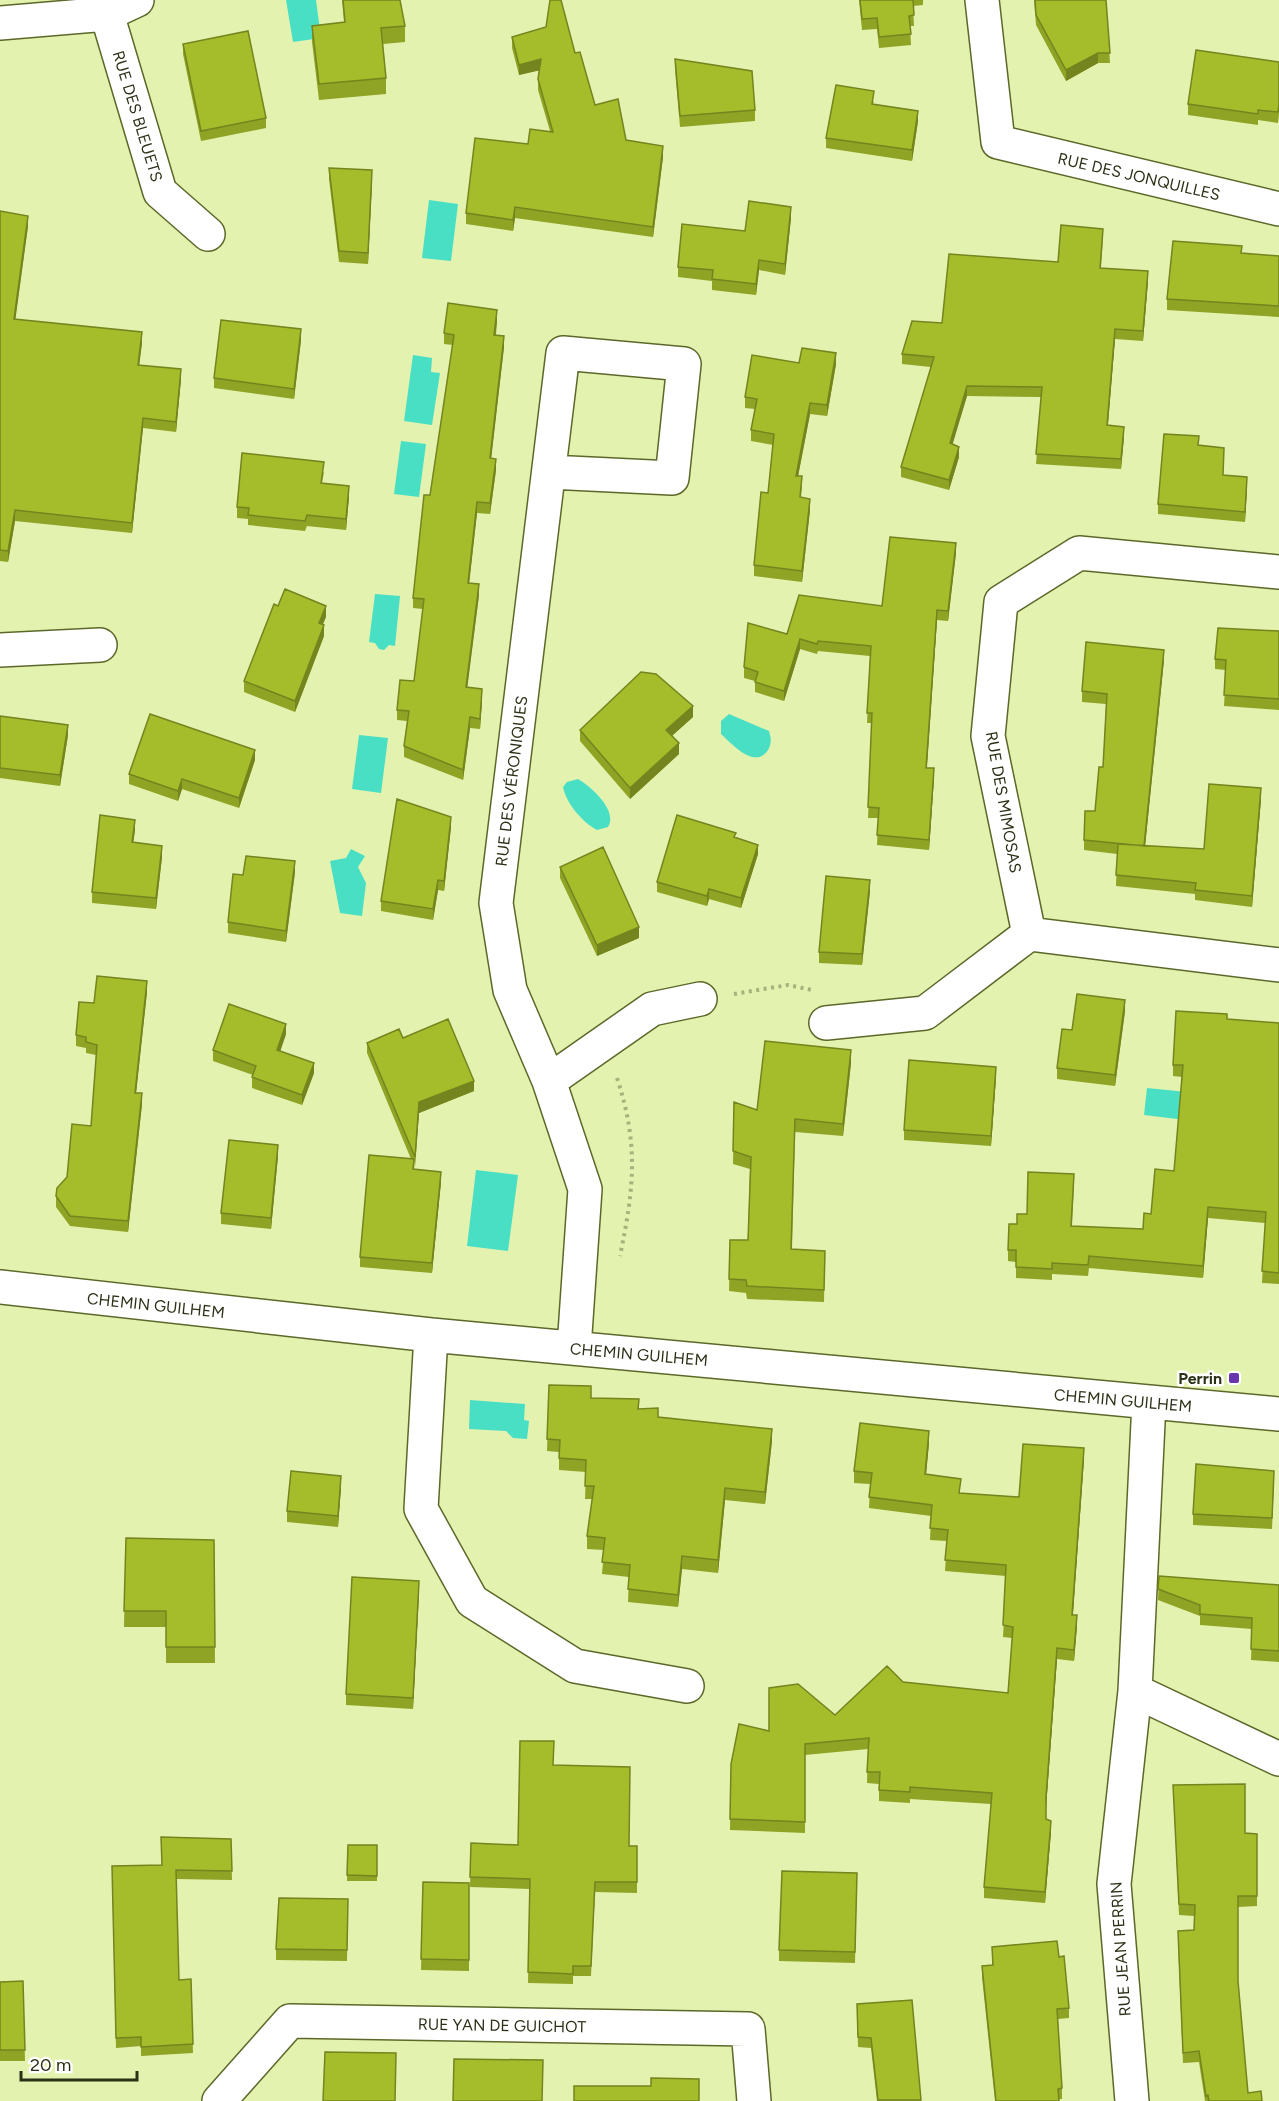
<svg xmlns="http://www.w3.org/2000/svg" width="1279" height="2101" font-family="Figtree,sans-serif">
	<rect width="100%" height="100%" fill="#e3f2af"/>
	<!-- water -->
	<path fill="#49dfc5" d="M286 0H316L321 38 293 42Z
		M429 200 458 204 451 261 422 258Z
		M413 355 432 358 431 372 440 373 432 425 404 421Z
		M401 441 426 444 419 497 394 494Z
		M375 594 400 596 395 646 389 645 384 650 379 649 375 643 369 642Z
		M729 714 769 731C771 738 772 743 768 750 755 770 732 744 721 734V721Z
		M359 735 388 738 381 793 352 789Z
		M578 779C592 787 618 811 608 827L597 830C582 822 566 803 563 787L567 782Z
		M351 849 365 856 358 867 366 883 362 916 340 913 330 861 346 858Z
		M1147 1088 1197 1093 1194 1121 1144 1115Z
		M476 1170 518 1175 508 1251 467 1246Z
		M470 1400 525 1404 524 1420 529 1421 527 1439 513 1438 506 1431 469 1429Z"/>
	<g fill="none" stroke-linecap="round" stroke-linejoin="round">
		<defs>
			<path id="street" d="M982 0 998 142 1279 209
				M107 14 160 192 208 234
				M0 23 107 14 137 0
				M549 472 672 478 684 364 563 353 496 903 510 990 549 1081 585 1189 574 1348
				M1279 572 1079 553 1001 602 988 736 1029 934 1279 965
				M0 650 100 645
				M826 1023 925 1013 1029 934
				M549 1081 652 1009 700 999
				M0 1287 431 1335 1279 1414
				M431 1335 421 1509 472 1601 575 1666 687 1686
				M1135 1691 1279 1759
				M219 2101 290 2021 748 2029 754 2101
				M1132 2101 1114 1884 1135 1691 1149 1402"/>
		</defs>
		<!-- street casing -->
		<use href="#street" stroke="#5c6829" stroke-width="36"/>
		<!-- path -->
		<path stroke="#a6b27c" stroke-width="4" stroke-dasharray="3 4.5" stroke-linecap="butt" d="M734 994 788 985 812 990
			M617 1078C639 1145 634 1188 620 1256"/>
		<!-- street -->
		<use href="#street" stroke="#fff" stroke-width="33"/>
	</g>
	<!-- wall -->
	<path fill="#8fa325" d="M342 0H400L405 26V42L383 44 386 78V94L319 100 312 42V26L344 22Z
		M859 0H923V5L913 6 914 26H910L911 45 879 48 877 29 862 30Z
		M1034 0H1106L1110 63H1098L1066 81 1036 25Z
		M512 37 575 53 595 105 626 140 663 157 653 237 515 218 513 231 466 224V213L528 144 550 131 538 90V79L539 70 519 75 512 48Z
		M183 44 266 118V128L201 141 183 54Z
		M675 59 755 110V121L680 127 675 70Z
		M1279 62V114L1278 123 1258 120V125L1188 115V104Z
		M874 101 873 104 918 121 912 161 826 148V138Z
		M329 168 372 181 368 264 339 262 329 179Z
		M0 211 28 226 15 320 142 343 139 365 181 379 176 432 143 428 132 533 15 521 8 562 0 561Z
		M791 218 785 275 759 270 756 295 712 290V281L678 277V267L745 231Z
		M1103 239 1101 268 1148 281 1143 341 1115 339 1108 425 1124 437 1121 469 1036 464 1041 397 967 396 952 444 959 457 949 490 901 477V467L931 367 902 364V354L942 323 1058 262Z
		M1241 253 1279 256V317L1167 310V299Z
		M497 321 496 335 504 347 491 458 496 470 490 514 477 513 469 583 479 595 467 687 482 700 480 729 470 728 463 780 404 757V746L407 721 397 720V710L414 681 423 609 413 608V598L430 495 453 345 444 344V333Z
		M301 340 294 399 214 388V378Z
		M799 363 836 364 827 416 810 414 798 476 802 487 801 497 810 510 802 582 754 576V565L768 493 773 445 751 441V430L755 409 745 408V397Z
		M1199 445 1223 475 1247 487 1245 522 1158 514V504Z
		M324 472 322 483 349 497 346 530 307 526 305 531 248 525V519L237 518V507Z
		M956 553 948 621 937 620 927 768 934 778 929 850 877 845 878 818H868L872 723H867L870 656 818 651 817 654 800 649 784 701 755 692V681L744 678V667L787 634 882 606Z
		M326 617 322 625 324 636 295 712 244 692V681Z
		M1279 631V710L1224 706 1226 670 1215 669V659Z
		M1164 660 1145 846 1204 849 1261 799 1252 907 1195 900V894L1116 886 1117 854 1084 850V840L1095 811 1103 767 1106 704 1082 702V691Z
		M0 716 68 735 60 786 0 778Z
		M693 717 672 736 679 754 630 799 580 741V730Z
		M255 760 239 808 182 789 178 801 129 784V774Z
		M451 827 444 891 438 890 433 920 381 911V901Z
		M135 830 133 842 162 857 156 909 92 903V892Z
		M758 854 741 908 709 899 707 906 657 892V882Z
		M560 867 639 938 597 956 560 878Z
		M295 872 286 942 228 933V922L243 875Z
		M870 891 862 965 819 963V952Z
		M147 992 136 1093 142 1104 128 1232 70 1226 56 1207V1196L67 1177 91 1126 96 1055 86 1053V1048L76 1046V1035L94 1003Z
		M1125 1011 1115 1086 1057 1079V1068L1072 1030Z
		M1227 1019 1279 1023V1284L1262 1283 1265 1223 1208 1218 1203 1278 1089 1268 1088 1276 1052 1274V1280L1016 1278V1262L1008 1261V1250L1017 1224 1027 1214 1074 1185 1072 1226 1143 1229 1174 1171 1182 1077 1173 1076V1065Z
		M286 1034 280 1051 314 1073 302 1105 252 1088V1077L253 1075 213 1061V1050Z
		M403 1038 474 1091 419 1113 414 1170 441 1182 432 1273 360 1267V1257L411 1159 367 1053V1043Z
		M851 1063 843 1136 795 1132 792 1249 825 1251 824 1302 747 1299 746 1293 729 1291 730 1240H748L750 1169 733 1164 734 1102 757 1110Z
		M996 1077 991 1146 904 1140V1130Z
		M278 1156 271 1229 221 1224V1213Z
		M549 1385 591 1398 639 1409 658 1417 772 1441 765 1504 725 1500 718 1573 682 1569 678 1607 628 1602 629 1577 602 1574 604 1550 587 1549V1536L592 1499H585L586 1472 559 1470V1452L547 1451Z
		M929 1443 926 1474 960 1493 1019 1497 1084 1459 1073 1615 1077 1626 1074 1661 1057 1659 1046 1808V1820L1051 1832 1045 1903 984 1898V1887L991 1804 910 1799V1803L879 1801V1784L867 1783 868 1749 805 1755V1833L730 1830 731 1764 769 1731 835 1715 903 1682 1008 1693 1012 1638 1003 1637 1006 1576 945 1571 947 1541 930 1540 931 1516 869 1508 870 1484 854 1483V1471Z
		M1274 1482 1272 1529 1193 1525V1514Z
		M341 1487 338 1527 287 1522V1511Z
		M126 1538 214 1540 215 1663H166V1627H124Z
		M1159 1576 1279 1585V1662L1251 1660 1252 1629 1200 1625V1616L1158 1600Z
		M419 1592 413 1709 346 1705V1694Z
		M553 1765 629 1846H637V1893L595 1892 591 1976H573V1984L528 1983 530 1889 470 1887 471 1843 518 1845Z
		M1173 1785 1245 1833 1257 1834V1906L1238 1907V1981L1248 2093 1262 2101H1205L1199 2062 1183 2063 1178 1942 1194 1930V1916L1179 1915Z
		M231 1839 232 1880 176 1879 179 1980 191 1979 193 2053 141 2056V2046L116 2048 112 1866 162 1865Z
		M348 1845H377V1881H347Z
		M857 1873 855 1963 779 1961V1950Z
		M423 1882 469 1883V1971L421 1970Z
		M348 1899 347 1961 276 1960V1949Z
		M992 1947 1059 1957 1069 2008V2018L1058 2019 1062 2088V2099H1059V2101H995L982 1977V1966L992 1965Z
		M23 1981 25 2061H0V1982Z
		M912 2000 921 2101H877L871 2048 858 2047 857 2004Z"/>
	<!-- shaded-wall -->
	<path fill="#74841e" d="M1098 53V63L1066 81V70Z
		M541 59V70L519 75V65Z
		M918 111V121L912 161V150Z
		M663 146V157L653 237V227Z
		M372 170V181L368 264V253Z
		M515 207V218L513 231V220Z
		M791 207V218L785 275V264Z
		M28 216V226L14 330V319Z
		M759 260V270L756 295V284Z
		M1148 271V281L1143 341V331Z
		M497 310V321L494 345V335Z
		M301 329V340L294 399V389Z
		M1115 329V339L1107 435V425Z
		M142 332V343L138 375V365Z
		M504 336V347L490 469V458Z
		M836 353V364L827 416V405Z
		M181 369V379L176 432V422Z
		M967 386V396L950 453V443Z
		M810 403V414L796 487V476Z
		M143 418V428L132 533V523Z
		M1124 427V437L1121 469V459Z
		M959 447V457L949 490V480Z
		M496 459V470L490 514V503Z
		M1247 477V487L1245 522V512Z
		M349 486V497L346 530V519Z
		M810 499V510L802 582V571Z
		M477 502V513L468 594V583Z
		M15 510V521L8 562V551Z
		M956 543V553L948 621V611Z
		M479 584V595L466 698V687Z
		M326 606V617L319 634V623Z
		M937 610V620L926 778V768Z
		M324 625V636L295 712V701Z
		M800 639V649L784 701V691Z
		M1164 650V660L1144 857V846Z
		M482 689V700L480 729V719Z
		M693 706V717L666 741V730Z
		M470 717V728L463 780V770Z
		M68 725V735L60 786V775Z
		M679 743V754L630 799V788Z
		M255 750V760L239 808V798Z
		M934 768V778L929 850V840Z
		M182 779V789L178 801V791Z
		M1261 788V799L1252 907V896Z
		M451 817V827L444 891V881Z
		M135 820V830L132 853V842Z
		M758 845V854L741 908V898Z
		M162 846V857L156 909V898Z
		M295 861V872L286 942V931Z
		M438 880V890L433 920V909Z
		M870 880V891L862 965V954Z
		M709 889V899L707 906V896Z
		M639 927V938L597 956V945Z
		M147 981V992L135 1103V1093Z
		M1125 1000V1011L1115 1086V1075Z
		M286 1024V1034L277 1061V1050Z
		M851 1050V1063L843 1136V1124Z
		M314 1063V1073L302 1105V1095Z
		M996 1067V1077L991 1146V1136Z
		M474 1081V1091L419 1113 415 1167V1157L419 1102Z
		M142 1093V1104L128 1232V1221Z
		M278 1145V1156L271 1229V1218Z
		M441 1172V1182L432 1273V1263Z
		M1208 1207V1218L1203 1278V1266Z
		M772 1429V1441L765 1504V1492Z
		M929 1431V1443L925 1486V1474Z
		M1084 1448V1459L1072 1626V1615Z
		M341 1476V1487L338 1527V1516Z
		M725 1488V1500L718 1573V1560Z
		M682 1556V1569L678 1607V1595Z
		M419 1581V1592L413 1709V1698Z
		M1077 1615V1626L1074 1661V1650Z
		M1057 1648V1659L1046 1808V1797Z
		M1051 1821V1832L1045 1903V1892Z"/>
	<!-- building -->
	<path fill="#a6bd2b" stroke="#74841e" stroke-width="1.5" d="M343 0H400L405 26 381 28 386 78 319 84 312 26 345 22Z
		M550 0H561L575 53 580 52 595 105 618 99 626 140 663 146 653 227 515 207 513 220 466 213 475 138 528 144 530 129 553 132 538 79 541 59 519 65 512 37 546 27Z
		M860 0H913L914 15 909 16 911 34 879 37 877 18 862 19Z
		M1035 0H1106L1110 53H1098L1066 70 1036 15Z
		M248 31 266 118 201 131 183 44Z
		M1196 50 1279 62V104L1278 112 1258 110V114L1188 104Z
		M675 59 752 71 755 110 680 116Z
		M836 85 874 91 872 104 918 111 912 150 826 138Z
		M329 168 372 170 368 253 339 251Z
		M749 201 791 207 785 264 759 260 756 284 712 279 713 270 678 267 682 224 745 231Z
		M0 211 28 216 14 319 142 332 138 365 181 369 176 422 143 418 132 523 15 510 8 551 0 550Z
		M1061 225 1103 229 1100 268 1148 271 1143 331 1115 329 1107 425 1124 427 1121 459 1036 454 1042 387 967 386 950 443 959 447 949 480 901 467 934 357 902 354 912 321 942 323 949 254 1058 262Z
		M1173 241 1242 246 1241 253 1279 256V306L1167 299Z
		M448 303 497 310 494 335 504 336 490 458 496 459 490 503 477 502 468 583 479 584 466 687 482 689 480 719 470 717 463 770 404 746 409 711 397 710 400 680 414 681 424 599 413 598 424 495H430L454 335 444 333Z
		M221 320 301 329 294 389 214 378Z
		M802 348 836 353 827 405 810 403 796 476H802L800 497 810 499 802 571 754 565 761 492 768 493 774 434 751 430 757 399 745 397 752 355 799 363Z
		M1164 434 1199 436 1198 445 1224 448 1223 475 1247 477 1245 512 1158 504Z
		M242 453 324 462 321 483 349 486 346 519 307 515 305 521 248 515 249 508 237 507Z
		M890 537 956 543 948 611 937 610 926 768H934L929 840 877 835 879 808 868 807 872 713H867L871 646 818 641 817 644 800 639 784 691 755 682 758 672 744 667 748 623 787 634 799 595 882 606Z
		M285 589 326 606 319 623 324 625 295 701 244 681 274 604 278 606Z
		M1218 628 1279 631V699L1224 695 1226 660 1215 659Z
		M1086 642 1164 650 1144 846 1084 840 1085 811H1095L1099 767H1103L1107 694 1082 691Z
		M641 672 656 674 693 706 666 730 679 743 630 788 580 730Z
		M150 714 255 750 239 798 182 779 178 791 129 774Z
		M0 716 68 725 60 775 0 768Z
		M1209 784 1261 788 1252 896 1195 890 1196 883 1116 875 1118 844 1204 849Z
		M397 799 451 817 444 881 438 880 433 909 381 901Z
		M100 815 135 820 132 842 162 846 156 898 92 892Z
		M677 815 736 833 734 837 758 845 741 898 709 889 707 896 657 882Z
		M603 847 639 927 597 945 560 867Z
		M246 856 295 861 286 931 228 922 233 874 243 875Z
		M826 876 870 880 862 954 819 952Z
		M97 976 147 981 135 1093H142L128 1221 70 1216 56 1196 57 1188 67 1177 72 1124 91 1126 97 1045 86 1042V1037L76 1035 79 1002 94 1003Z
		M1077 994 1125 1000 1115 1075 1057 1068 1062 1029 1072 1030Z
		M229 1004 286 1024 277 1050 314 1063 302 1095 252 1077 256 1066 213 1050Z
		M1176 1011 1227 1014V1019L1279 1023V1273L1262 1271 1266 1212 1208 1207 1203 1266 1089 1256 1088 1265 1052 1263V1269L1016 1267V1250H1008L1009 1224H1017V1214H1027L1028 1172 1074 1174 1071 1226 1143 1229 1144 1213 1151 1214 1155 1169 1174 1171 1183 1065H1173Z
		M448 1019 474 1081 419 1102 415 1157 367 1043 399 1029 403 1038Z
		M765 1041 851 1050 843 1124 795 1119 791 1249 825 1251 824 1290 747 1286 746 1280 729 1279 730 1240H748L751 1157 733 1151 734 1102 757 1110Z
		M909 1060 996 1067 991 1136 904 1130Z
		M229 1140 278 1145 271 1218 221 1213Z
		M369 1155 414 1159 413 1169 441 1172 432 1263 360 1257Z
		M549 1385 591 1386V1398L639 1399 638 1409 658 1408V1417L772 1429 765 1492 725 1488 718 1560 682 1556 678 1595 628 1589 630 1565 602 1562 605 1538 587 1536 594 1486H585L586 1460 559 1458 560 1440 547 1439Z
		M860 1423 929 1431 925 1474 961 1479 959 1493 1019 1497 1023 1444 1084 1448 1072 1615H1077L1074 1650 1057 1648 1046 1797V1819L1051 1821 1045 1892 984 1887 992 1793 910 1787V1792L879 1790 880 1772H867L869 1738 805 1744V1822L730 1819 731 1764 739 1724 769 1731V1688L798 1684 835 1715 887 1666 903 1682 1008 1693 1013 1627 1003 1625 1006 1565 945 1560 948 1530 930 1528 932 1505 869 1497 872 1473 854 1471Z
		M1196 1464 1274 1471 1272 1518 1193 1514Z
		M291 1471 341 1476 338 1516 287 1511Z
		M126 1538 214 1540 215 1647H166V1611H124Z
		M1159 1576 1279 1585V1651L1251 1649 1252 1618 1200 1614V1605L1158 1589Z
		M352 1577 419 1581 413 1698 346 1694Z
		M520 1741H554L553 1765 630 1767 629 1846H637V1882H595L591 1966H573V1974L528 1972 530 1879 470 1877 471 1843 518 1845Z
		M1245 1784V1833L1257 1834V1896H1238V1981L1248 2093 1261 2091 1262 2101H1209L1208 2095 1206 2096 1199 2051 1183 2053 1178 1931 1194 1930 1195 1905 1179 1904 1173 1785Z
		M161 1837 231 1839 232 1871 176 1870 179 1980 191 1979 193 2044 141 2047V2037L116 2038 112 1866 162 1865Z
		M348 1845H377V1876L347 1875Z
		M782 1871 857 1873 855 1952 779 1950Z
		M423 1882 469 1883V1960L421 1959Z
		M279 1898 348 1899 347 1950 276 1949Z
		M1057 1941 1059 1957 1064 1956 1069 2008 1057 2009 1062 2088 1058 2089 1059 2101H996L982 1966 993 1965 992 1947Z
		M23 1981 25 2050H0V1982Z
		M912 2000 921 2100H878L871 2038 858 2037 857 2004Z
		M325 2052 396 2053 395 2101H323Z
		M454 2059 543 2060 542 2101H453Z
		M651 2078 699 2079V2101H574V2086H651Z"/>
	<!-- markers -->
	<rect fill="#6835ac" stroke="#fff" stroke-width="2" x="1228" y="1372" width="12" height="12" rx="3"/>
	<g text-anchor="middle" stroke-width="5" stroke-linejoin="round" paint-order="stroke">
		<!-- street labels -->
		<g font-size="16" fill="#2b3116" stroke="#fff">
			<text transform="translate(138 116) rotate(73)" y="6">RUE DES BLEUETS</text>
			<text transform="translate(1139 176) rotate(13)" y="6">RUE DES JONQUILLES</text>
			<text transform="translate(511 781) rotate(-83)" y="6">RUE DES VÉRONIQUES</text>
			<text transform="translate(1004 802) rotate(80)" y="6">RUE DES MIMOSAS</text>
			<text transform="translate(156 1305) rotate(6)" y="6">CHEMIN GUILHEM</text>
			<text transform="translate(639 1354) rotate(5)" y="6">CHEMIN GUILHEM</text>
			<text transform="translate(1123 1400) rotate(5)" y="6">CHEMIN GUILHEM</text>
			<text transform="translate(1120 1949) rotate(-94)" y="6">RUE JEAN PERRIN</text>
			<text transform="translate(502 2025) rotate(1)" y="6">RUE YAN DE GUICHOT</text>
		</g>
		<!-- poi labels -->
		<g font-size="16" font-weight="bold" fill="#2b3116" stroke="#fff" text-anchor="end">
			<text x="1222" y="1384">Perrin</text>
		</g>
	</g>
	<!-- scale -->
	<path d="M21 2071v9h116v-9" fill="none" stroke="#2b3116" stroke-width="3"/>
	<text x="30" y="2071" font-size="18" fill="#2b3116" stroke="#ffffff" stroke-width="4.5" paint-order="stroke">20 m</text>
</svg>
